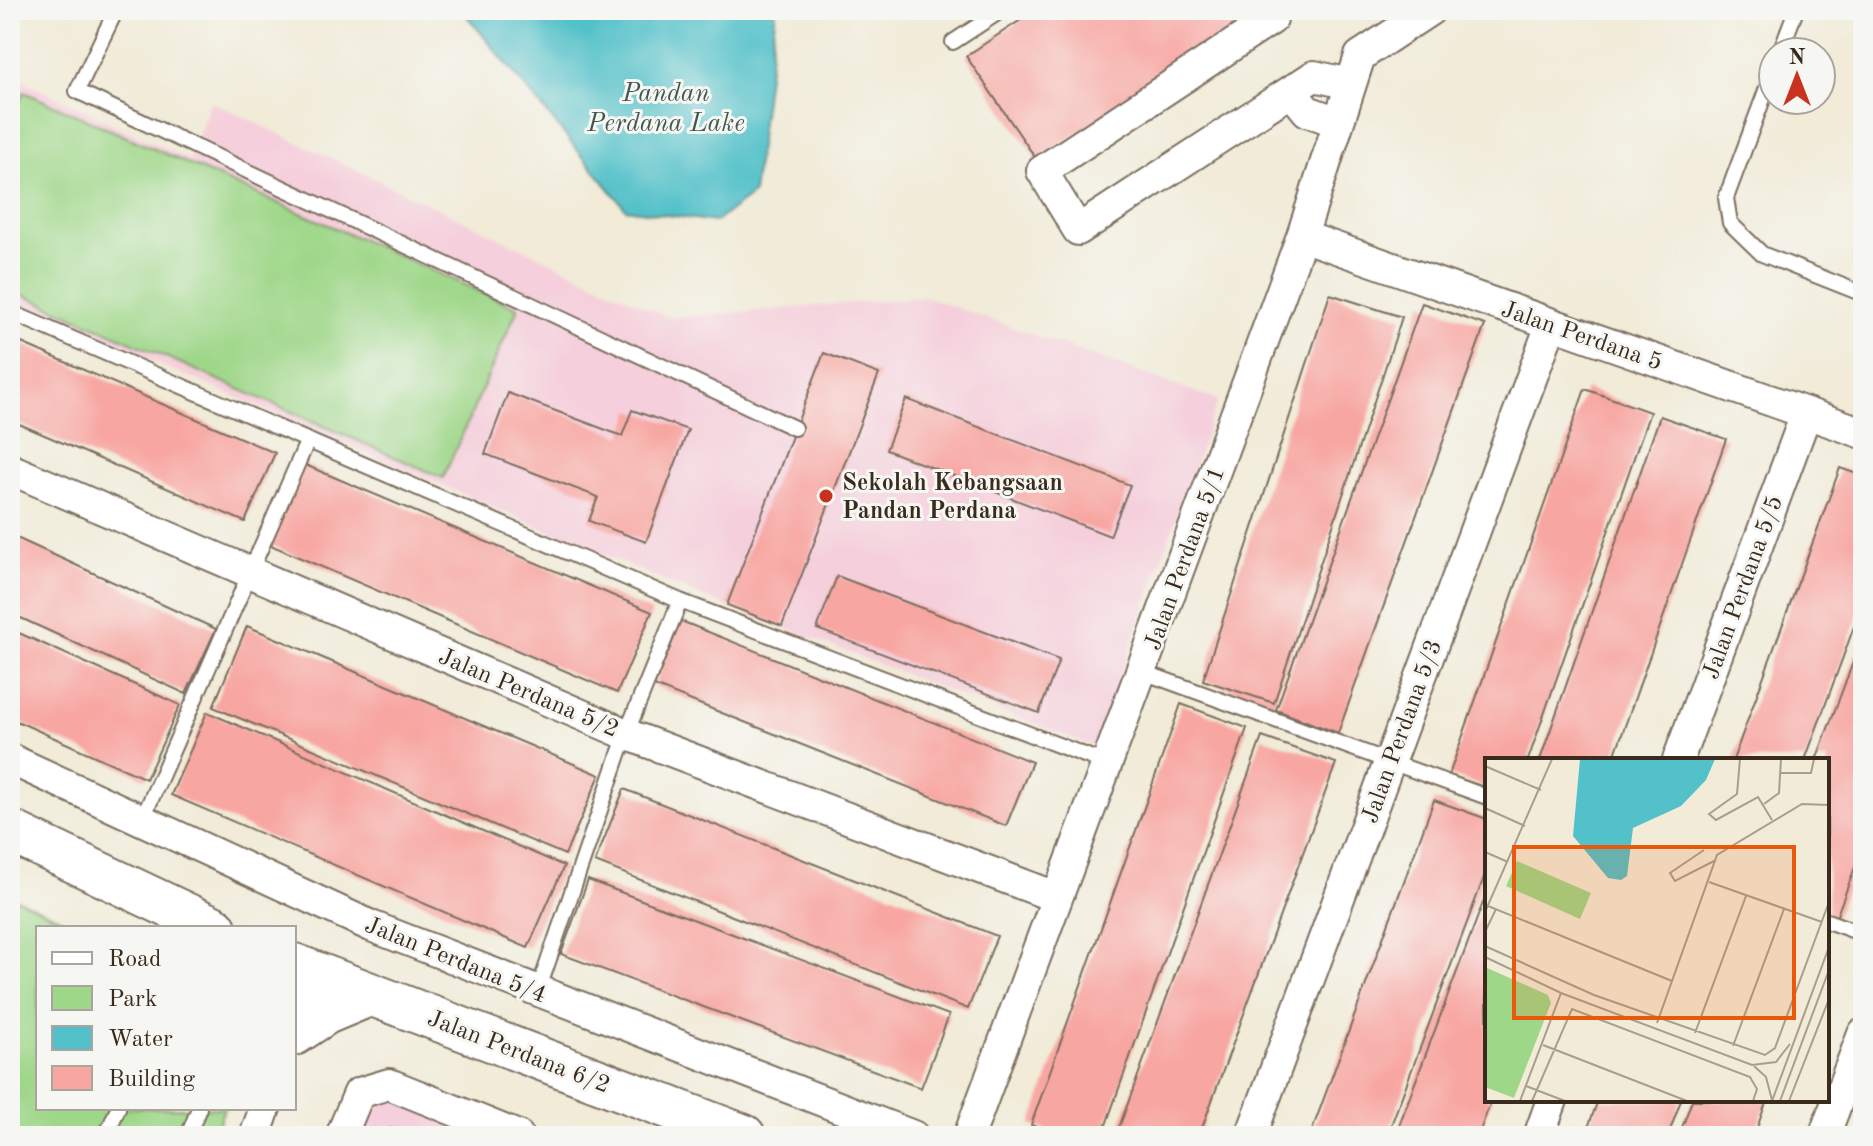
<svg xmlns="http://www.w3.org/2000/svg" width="1873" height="1146" font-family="'Old Standard TT',serif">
	<rect width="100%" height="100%" fill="#f6f6f2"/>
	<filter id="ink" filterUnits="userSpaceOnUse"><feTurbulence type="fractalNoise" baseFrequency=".0125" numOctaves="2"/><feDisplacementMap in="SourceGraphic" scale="16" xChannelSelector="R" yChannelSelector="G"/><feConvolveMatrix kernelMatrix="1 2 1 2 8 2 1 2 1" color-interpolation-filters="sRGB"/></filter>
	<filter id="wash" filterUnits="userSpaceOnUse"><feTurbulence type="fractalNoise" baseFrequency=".006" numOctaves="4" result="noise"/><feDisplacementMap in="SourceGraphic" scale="32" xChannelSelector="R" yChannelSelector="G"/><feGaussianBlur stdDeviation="1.8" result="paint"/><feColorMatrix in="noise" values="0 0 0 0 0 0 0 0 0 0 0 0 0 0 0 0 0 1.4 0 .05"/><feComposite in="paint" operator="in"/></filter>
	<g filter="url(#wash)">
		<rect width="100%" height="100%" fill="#f1ebd8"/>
		<!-- built -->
		<path fill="#f5cfdb" d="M20 80 190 160 210 101 670 318 926 297 1218 400 1095 747 691 592 10 300V101Z
			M389 1098 485 1136H354L368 1102Z"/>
		<!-- green -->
		<path fill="#9fd789" stroke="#6d8054" stroke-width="2" d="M24 92 518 308 443 478 10 289V123Z
			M10 896 82 928H38V1108H224L214 1136H10Z"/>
		<!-- water -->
		<path fill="#53c1c9" stroke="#477674" stroke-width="2" d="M462 10H776L753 194 715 222 626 209Z"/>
		<g id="blocks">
			<!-- building -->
			<path fill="#f8a6a1" d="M1036 10H1250L1254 17 1037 160 966 56Z
				M1330 294 1402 317 1274 703 1203 680Z
				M1422 303 1485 325 1338 733 1276 710Z
				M10 338 275 453 245 522 10 420Z
				M824 353 879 374 782 626 727 605Z
				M1585 389 1650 412 1528 760H1487V788L1449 775Z
				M508 393 622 436 632 410 688 430 646 542 589 521 598 497 485 454Z
				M906 399 1130 485 1110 536 886 450Z
				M1660 416 1726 439 1687 550 1613 760H1540Z
				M303 464 652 612 617 693 268 544Z
				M1840 468 1863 476V601L1847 646 1805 760H1733Z
				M10 535 216 629 186 694 10 613Z
				M837 576 1059 660 1039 713 817 629Z
				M681 621 1032 762 1006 826 654 686Z
				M247 626 600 775 565 855 213 707Z
				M10 629 180 705 146 779 10 718Z
				M1863 636V846L1834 923 1827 920V760H1816Z
				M1181 704 1247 728 1102 1136H1063L1031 1125Z
				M207 712 564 866 528 948 171 795Z
				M1262 737 1336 763 1199 1136H1116Z
				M624 789 997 936 968 1009 595 862Z
				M1434 800 1487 819V869L1462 936 1387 1136H1310Z
				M588 880 949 1015 921 1088 561 954Z
				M1487 892V1100H1492L1490 1104 1478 1136H1395Z
				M1598 1100H1681L1668 1136H1585Z
				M1692 1100H1767L1754 1136H1679Z
				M391 1128 411 1136H367V1135Z"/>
		</g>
	</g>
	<g filter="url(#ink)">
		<use href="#blocks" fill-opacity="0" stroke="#7b6e5f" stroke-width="2"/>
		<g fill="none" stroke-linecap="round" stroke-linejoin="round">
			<defs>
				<path id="lane" d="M116 10 77 91 794 428
					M953 42 1002 10
					M1780 52 1796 10
					M1773 72 1726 198 1730 223 1762 254 1863 294
					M10 312 680 601 1108 764
					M1143 672 1487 797
					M142 820 307 442
					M1827 921 1863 934
					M538 991 626 734 680 601
					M106 1136 118 1108
					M188 1136 199 1108"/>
				<path id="street" d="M1272 19 1042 171 1078 230 1314 76 1351 84
					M1291 91 1307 111 1338 122
					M1302 236 1863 433
					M10 469 626 734 1056 897
					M10 759 371 926 913 1136
					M1678 760 1806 414
					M294 1023 312 973
					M255 1136 265 1108
					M341 1136 359 1093 389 1084 518 1136
					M969 1136 1302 236 1360 56 1430 10
					M1251 1136 1551 325
					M1539 1136 1552 1100
					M1824 1136 1863 1034"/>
				<path id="secondary" d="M10 831 215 928
					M294 965 744 1136
					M294 1034 326 1013 369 995"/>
			</defs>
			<!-- lane casing -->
			<use href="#lane" stroke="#7b6e5f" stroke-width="18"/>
			<!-- street casing -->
			<use href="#street" stroke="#7b6e5f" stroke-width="34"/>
			<!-- secondary casing -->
			<use href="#secondary" stroke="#7b6e5f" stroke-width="46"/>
			<!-- lane -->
			<use href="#lane" stroke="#fff" stroke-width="14"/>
			<!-- street -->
			<use href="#street" stroke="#fff" stroke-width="30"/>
			<!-- secondary -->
			<use href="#secondary" stroke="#fff" stroke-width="42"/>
		</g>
	</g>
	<!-- markers -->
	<circle fill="#c8321e" stroke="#f6f6f2" stroke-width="3" cx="826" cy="496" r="8"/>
	<g text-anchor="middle" stroke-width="6" stroke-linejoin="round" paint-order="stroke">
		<!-- street labels -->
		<g font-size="24" fill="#3b2a1e" stroke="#f6f6f2">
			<text transform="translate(1582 335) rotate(19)" y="8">Jalan Perdana 5</text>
			<text transform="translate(1184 558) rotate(-70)" y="8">Jalan Perdana 5/1</text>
			<text transform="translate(1742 587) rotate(-70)" y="8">Jalan Perdana 5/5</text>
			<text transform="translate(529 692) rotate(23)" y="8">Jalan Perdana 5/2</text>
			<text transform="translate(1401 731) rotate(-70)" y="8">Jalan Perdana 5/3</text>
			<text transform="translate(456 959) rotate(22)" y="8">Jalan Perdana 5/4</text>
			<text transform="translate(519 1051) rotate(21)" y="8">Jalan Perdana 6/2</text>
		</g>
		<!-- poi labels -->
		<g font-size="24" font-weight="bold" fill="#3b2a1e" stroke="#f6f6f2" text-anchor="start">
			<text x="842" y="490">Sekolah Kebangsaan<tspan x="842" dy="28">Pandan Perdana</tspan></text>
		</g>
		<!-- water labels -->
		<g font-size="26" font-style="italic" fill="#425751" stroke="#f6f6f2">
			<text x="666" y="101">Pandan<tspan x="666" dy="30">Perdana Lake</tspan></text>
		</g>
	</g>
	<!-- overview -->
	<g transform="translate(1485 758)">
		<rect width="344" height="344" fill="#f1ebd8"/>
		<path d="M32 103 106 135 95 161 21 128ZM0 209 63 237 66 245 29 340 0 329Z" fill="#9fd789"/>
		<path d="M95 1H230L221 22 196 48 148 70 142 118 136 122 123 120 88 78Z" fill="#53c1c9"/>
		<path fill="none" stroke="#a89e8e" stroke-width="2" d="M255 1 252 36 224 56 231 62 273 39 287 62M0 8 56 32M295 15H326L329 1M279 46 294 35 296 1M0 50 40 68M219 92 185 115 190 123 231 102M0 94 23 104M224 124 337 164M3 148 187 223M0 154 67 1M0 174 11 151M0 188 109 237 280 297 290 290 344 144M0 199 76 235 267 307 291 304 305 286M172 265 232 97 317 46 344 47M210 275 261 138M58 287 202 343M248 288 299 151M269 308 281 319 287 342M41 328 80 343M35 343 76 235M47 343 87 251 265 319 272 331 268 343M287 343 344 189M295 343 344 212M304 343 344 241"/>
		<path fill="#e8590c" fill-opacity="0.15" stroke="#e8590c" stroke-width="4" d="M29 89H309V260H29Z"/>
		<rect width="344" height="344" fill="none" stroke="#3b2a1e" stroke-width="4"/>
	</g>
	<!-- margin -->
	<rect width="1873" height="1146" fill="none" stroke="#f6f6f2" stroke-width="40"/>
	<!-- legend -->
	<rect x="36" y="926" width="260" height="184" fill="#f6f6f2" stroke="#aba49d" stroke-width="2"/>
	<rect x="52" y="952" width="40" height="12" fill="#ffffff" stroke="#aba49d" stroke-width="2"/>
	<text x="108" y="966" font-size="24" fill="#3b2a1e">Road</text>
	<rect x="52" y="986" width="40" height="24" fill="#9fd789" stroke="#aba49d" stroke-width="2"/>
	<text x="108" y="1006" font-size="24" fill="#3b2a1e">Park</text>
	<rect x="52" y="1026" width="40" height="24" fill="#53c1c9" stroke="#aba49d" stroke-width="2"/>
	<text x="108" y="1046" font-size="24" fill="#3b2a1e">Water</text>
	<rect x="52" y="1066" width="40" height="24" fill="#f8a6a1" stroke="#aba49d" stroke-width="2"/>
	<text x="108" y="1086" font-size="24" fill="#3b2a1e">Building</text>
	<!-- north arrow -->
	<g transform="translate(1797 76)"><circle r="38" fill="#f6f6f2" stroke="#aba49d" stroke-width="2"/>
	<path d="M0-6L14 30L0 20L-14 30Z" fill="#c8321e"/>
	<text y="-12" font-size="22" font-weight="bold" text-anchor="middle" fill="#3b2a1e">N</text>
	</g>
</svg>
